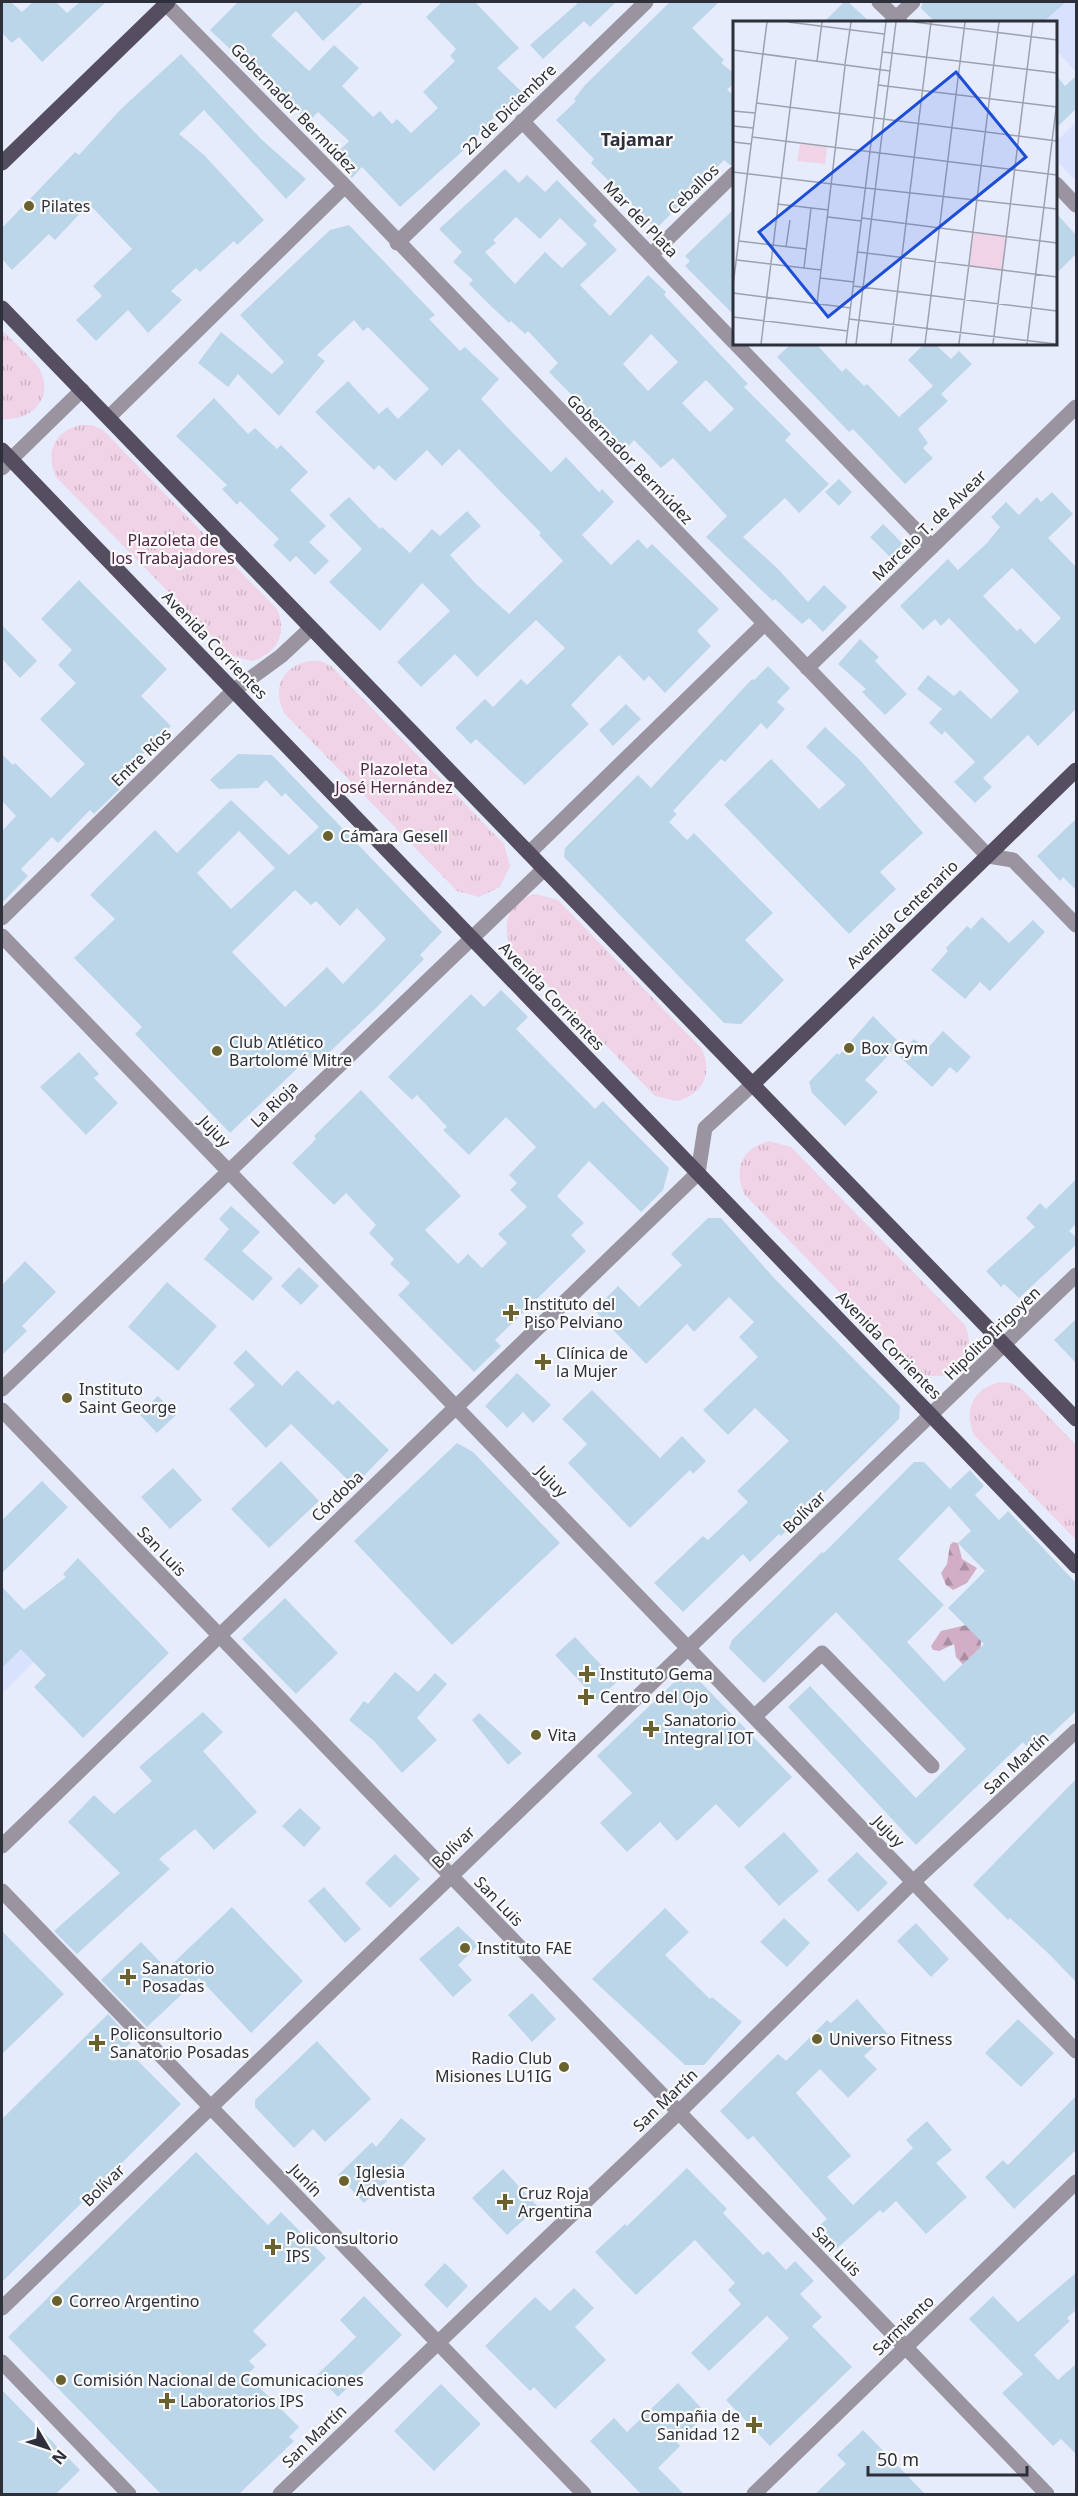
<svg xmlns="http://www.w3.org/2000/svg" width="1078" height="2496" font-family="'Noto Sans',sans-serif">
	<defs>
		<pattern id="forest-firs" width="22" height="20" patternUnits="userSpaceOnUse" patternTransform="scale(1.5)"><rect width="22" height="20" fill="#d1aec5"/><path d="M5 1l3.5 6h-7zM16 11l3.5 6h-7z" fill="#aa8ea1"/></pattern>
		<pattern id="park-tufts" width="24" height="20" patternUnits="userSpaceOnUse" patternTransform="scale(1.5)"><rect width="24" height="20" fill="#f0d3e6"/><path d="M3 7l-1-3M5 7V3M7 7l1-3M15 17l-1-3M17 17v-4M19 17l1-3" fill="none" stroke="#ceb5c6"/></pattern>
	</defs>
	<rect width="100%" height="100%" fill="#e7ecfd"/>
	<!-- built -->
	<path fill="#d8e1fd" d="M1010 2H1076V72L1056 50V22H1030Z
		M1076 122V181L1056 160V142Z
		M2 1587 55 1641 2 1694Z"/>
	<!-- forest -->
	<path fill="url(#forest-firs)" d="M953 1542 958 1543 962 1559 977 1568 967 1583 953 1590 946 1585 941 1573 947 1564 950 1545Z
		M966 1625 987 1641H981L980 1655 965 1667 956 1657 954 1644 939 1651 933 1650 931 1646 941 1631Z"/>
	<!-- park -->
	<path fill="url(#park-tufts)" d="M2 330C13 342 29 354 38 367 57 396 31 422 2 419Z
		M81 425H92L103 430 277 609C288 633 277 654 252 661L230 655 56 477C45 452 54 431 81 425Z
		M309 661H321L331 666 504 844 510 866 500 887 479 897 457 891 284 713C272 688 282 667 309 661Z
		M536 894 558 900 702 1049C713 1074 703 1094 677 1101L655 1096 511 947C500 923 510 900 536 894Z
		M769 1141 791 1147 965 1325C980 1360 953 1387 917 1372L744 1194C733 1169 742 1148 769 1141Z
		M999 1382 1011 1383 1022 1389 1076 1445V1540L974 1435C963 1410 973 1390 999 1382Z"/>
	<!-- garden -->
	<path fill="#f0d3e6" d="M1066 1452 1076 1462V1524L1035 1482Z"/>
	<!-- building -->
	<path fill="#bbd6e9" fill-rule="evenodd" d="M2 2H11L22 12 33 2H56L67 13 80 2H106L42 62 19 37 12 43 2 33Z
		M238 2H364L323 41 296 11 271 35 309 71 334 45 359 68 342 86 373 117 380 111 392 124 397 119 411 133 438 108 423 92 455 61 450 56 456 49 426 17 442 2H475L519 48 497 68 524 94 503 116 499 112 465 149 400 207 362 167 352 178 332 158 349 141 318 112 308 122 253 65 250 68 210 30Z
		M579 2H616L590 27 584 21 543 59 530 45Z
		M670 2H719L692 28 724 60 721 63 735 74V82L727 90 735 96V165H730L724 160 656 229 591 163 594 159 556 120 576 101 574 99 586 84Z
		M844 2H848L870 22H824Z
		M923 2H1066L1043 22H935L921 8Z
		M181 54 261 139 306 179 286 199 204 110 179 134 204 155 264 220 237 245 234 241 200 272 196 268 171 291 182 300 148 333 128 310 96 341 76 320 102 296 93 286 132 249 89 204 55 240 49 234 12 270 2 259V228L75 152 79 155 121 109Z
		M1056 75 1065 86 1077 75V108L1056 128Z
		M505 169 519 183 527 175 545 192 557 180 597 221 593 225 617 250 580 285 610 316 648 275 666 292 664 295 748 384 744 387 791 434 785 440 829 484 799 513 785 498 743 537 778 569 808 602 824 585 847 607 823 632 809 618 802 624 775 599 773 601 706 537 727 516 673 458 661 468 634 440 626 449 549 372 558 363 528 331 525 334 511 321 509 323 492 307 469 284 473 280 453 262 462 252 439 229ZM516 217 540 239 560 218 587 244 562 268 545 252 515 284 485 252 496 243 493 240ZM651 334 678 362 648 391 623 364ZM706 380 734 409 710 432 682 403Z
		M735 208V316L685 266 690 261 685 256Z
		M1056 213 1077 236V253L1056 274Z
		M349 225 435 315 429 319 460 351 465 347 499 379 481 399 509 429 551 472 566 457 599 492 602 489 614 502 582 535 611 565 638 539 647 549 652 544 719 609 697 631 711 646 665 693 649 676 644 681 619 655 571 705 589 724 525 785 476 739 471 744 455 728 485 699 493 707 521 679 527 685 565 648 536 620 477 677 455 654 421 687 397 662 450 611 422 583 380 631 329 582 362 549 329 515 349 497 380 529 382 527 410 553 432 529 440 536 467 511 481 526 450 555 475 583 509 614 563 561 539 535 541 533 459 449 442 466 427 450 395 481 379 465 374 470 315 412 348 381 379 414 387 407 398 419 429 389 368 327 363 331 354 320 317 355 325 361 279 416 238 374 228 387 198 363 221 332 272 374 284 362 240 315 330 230Z
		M791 344H816L842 372 846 368 864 386 867 384 899 417 933 386 908 360 924 344H935L951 359 959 351 972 364 941 394 948 401 918 429 928 443 923 448 933 458 905 484 853 429 849 432 777 357Z
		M214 398 248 434 255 428 277 449 281 445 308 472 290 490 326 526 309 542 329 561 315 575 296 556 290 562 273 545 279 539 240 501 237 505 222 489 227 485 176 436Z
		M839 479 852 492 839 506 825 492Z
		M1052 492 1073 514 1048 538 1077 568V708L1038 746 1028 735 983 778 992 787 975 803 954 782 975 762 945 731 942 735 929 723 942 709 917 689 928 675 954 696 960 690 991 719 1019 691 949 618 941 626 935 619 923 630 900 606 948 559 958 570 987 543 1000 527 991 517 1006 502 1019 515 1037 497 1041 502ZM1012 568 1061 618 1035 644 1020 628 1017 631 983 596Z
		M883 524 905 546 892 559 870 537Z
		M79 580 167 669 141 696 171 726 129 768 135 774 94 814 90 810 58 843 52 837 21 869 28 876 2 903V831L16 816 2 801V754L13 765 15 763 51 798 85 764 40 719 76 683 58 665 72 650 41 619Z
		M2 625 37 661 20 678 2 659Z
		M860 639 879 657 875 661 907 694 885 715 862 692 866 689 838 664Z
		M768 666 790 688 777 702 785 709 767 729 761 723 725 762 721 759 673 811 677 814 669 822 687 840 694 833 773 913 745 940 784 980 741 1024 724 1023 564 857 565 848 638 775 651 788 752 679 754 680Z
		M626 704 641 719 613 746 599 730Z
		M825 727 860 760 923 833 880 872 896 889 849 934 724 805 771 759 819 809 846 785 806 747Z
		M238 754 272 755 442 932 420 955 424 959 378 1006 317 1064 309 1057 230 1133 135 1034 142 1027 74 958 115 919 90 895 155 830 177 853 231 800 289 855 319 827 285 793 282 797 266 780 258 788 219 789 210 780ZM239 831 275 868 231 909 197 873ZM295 890 311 905 316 901 340 926 357 908 386 939 343 984 327 967 285 1007 232 952Z
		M1077 818V891L1063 877 1060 881 1037 856Z
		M982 917 1009 943 1033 920 1045 932 990 991 980 982 965 999 931 970 948 951 946 948 967 926 971 929Z
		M501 990 528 1017 516 1029 595 1109 603 1101 669 1168 663 1190 641 1212 589 1161 557 1196 584 1223 571 1235 586 1251 495 1340 501 1346 474 1372 398 1295 410 1283 390 1264 394 1259 369 1233 376 1225 346 1193 334 1205 292 1163 316 1139 314 1136 361 1090 461 1196 425 1230 458 1264 468 1254 482 1268 507 1243 498 1234 527 1207 510 1190 517 1183 509 1175 536 1147 506 1117 469 1155 443 1130 447 1127 417 1095 412 1100 388 1077 471 994 484 1007Z
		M873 1016 900 1043 865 1080 878 1092 845 1126 812 1093 809 1082 837 1053 839 1055Z
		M943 1031 971 1057 957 1073 950 1067 932 1087 899 1056 914 1039 926 1050Z
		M79 1052 99 1074 94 1078 118 1103 86 1135 40 1087Z
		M1077 1178V1223L1069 1231 1077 1238V1244L1019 1298 1004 1284 1001 1287 986 1271 1035 1227 1026 1218 1040 1203 1046 1209Z
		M231 1206 260 1232 242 1251 273 1278 253 1301 204 1259 229 1229 219 1219Z
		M708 1218H721L773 1277 900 1406 899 1419 781 1536 779 1534 750 1562 743 1554 683 1612 654 1583 703 1536 708 1540 748 1502 737 1491 789 1441 755 1408 728 1435 703 1410 758 1357 739 1337 754 1322 729 1297 694 1332 687 1324 646 1364 594 1310 618 1286 639 1307 682 1265 671 1254Z
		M25 1261 56 1292 22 1326 27 1331 2 1355V1285Z
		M299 1267 319 1286 301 1305 281 1286Z
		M167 1282 217 1326 178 1371 128 1327Z
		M1077 1318V1364L1054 1340Z
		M246 1350 282 1386 297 1370 333 1405 338 1400 389 1450 354 1486 291 1424 266 1448 229 1409 255 1385 233 1363Z
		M517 1373 551 1405 533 1423 523 1412 507 1428 485 1406Z
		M592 1390 660 1458 682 1436 706 1461 693 1474 690 1470 630 1528 568 1463 587 1444 562 1419Z
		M158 1396 176 1415 157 1433 139 1414Z
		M457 1443 473 1452 560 1543 452 1645 354 1541Z
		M281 1461 319 1501 269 1548 231 1509Z
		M914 1462H924L950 1489 970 1470 984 1486 975 1495 999 1520 1008 1511 1077 1584V1710L1032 1752 1023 1742 916 1845 788 1707 810 1686 916 1798 966 1749 836 1612 764 1683 729 1648 732 1640 822 1552 824 1553ZM949 1506 971 1531 958 1543 985 1571 948 1608 984 1644 944 1682 907 1642 944 1605 898 1559Z
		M173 1468 202 1500 170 1529 141 1497Z
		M42 1481 68 1507 2 1573V1520Z
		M78 1558 169 1653 83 1738 34 1687 46 1675 21 1649 2 1668V1587L24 1610 66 1577 63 1574Z
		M285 1598 338 1653 296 1694 242 1639Z
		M575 1637 617 1682 597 1700 555 1655Z
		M688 1669 792 1777 739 1828 716 1804 677 1841 660 1822 627 1852 600 1823 632 1793 597 1756Z
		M395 1672 418 1692 435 1673 447 1684 417 1718 437 1740 402 1773 374 1741 349 1720 364 1701 368 1704Z
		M203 1712 223 1732 203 1751 257 1812 214 1850 195 1829 159 1859 170 1869 77 1954 54 1931 120 1873 68 1822 94 1795 114 1814 152 1781 139 1767Z
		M479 1713 522 1753 508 1765 472 1720Z
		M1077 1778V1983L1049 1954 1010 1918 1008 1920 973 1885Z
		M300 1808 321 1828 304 1847 282 1826Z
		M784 1832 819 1871 779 1906 744 1867Z
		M857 1852 888 1883 858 1912 827 1880Z
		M395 1854 420 1879 390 1908 365 1883Z
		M324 1887 361 1929 345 1943 308 1901Z
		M232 1907 303 1981 251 2033 199 1978 147 2027 101 1980 141 1942 167 1969Z
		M665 1908 689 1932 665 1955 710 1999 712 1997 742 2022 704 2065H685L592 1979Z
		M784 1918 810 1943 787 1967 760 1942Z
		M916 1923 949 1959 931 1977 897 1941Z
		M458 1926 478 1945 458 1965 472 1980 453 1997 419 1959Z
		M2 1931 64 1994 2 2054Z
		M532 1993 556 2019 532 2042 508 2015Z
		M857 1999 888 2034 864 2056 877 2069 848 2098 820 2069 796 2093 851 2156 827 2177 853 2205 913 2148 906 2140 927 2121 952 2150 936 2163 967 2197 926 2234 896 2201 883 2213 880 2210 832 2253 812 2232 827 2219 753 2136 748 2140 720 2111 778 2054 786 2061 827 2020 831 2023Z
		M108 2014 133 2041 125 2048 181 2104 2 2282V2119Z
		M1018 2019 1054 2053 1021 2087 985 2053Z
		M317 2041 371 2099 325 2142 313 2129 294 2148 255 2107V2100Z
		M1077 2095V2149L1014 2209 985 2177 1003 2160 1008 2165Z
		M401 2118 426 2139 401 2168 364 2203 338 2175 372 2142 376 2147Z
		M196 2152 268 2225 281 2212 326 2258 253 2331 267 2345 249 2361 255 2367 247 2375 299 2427 289 2437 294 2441 239 2494H161L8 2337Z
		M687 2168 727 2209 723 2213 763 2255 768 2251 786 2270 795 2261 814 2281 800 2294 822 2317 812 2326 852 2367 770 2446 726 2400 789 2338 767 2316 709 2371 691 2353 741 2304 728 2290 735 2283 695 2240 636 2295 595 2252 625 2224 627 2226Z
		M503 2169 538 2207 507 2235 472 2198Z
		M445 2263 468 2286 447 2308 424 2285Z
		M1077 2272V2309L1067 2318 1070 2321 1034 2355 1058 2380 1077 2363V2455L1061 2439 1053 2446 1002 2393 1023 2374 969 2319 993 2296 1018 2322Z
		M574 2288 594 2308 575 2327 606 2360 555 2409 534 2387 530 2391 485 2346 535 2297 550 2311Z
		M364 2296 402 2335 338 2397 317 2375 356 2337 340 2320Z
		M678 2383 707 2414 677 2442 680 2446 658 2468 684 2494H641L590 2441 614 2418 627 2432Z
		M441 2384 481 2424 434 2471 394 2431Z
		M2 2390 80 2470 56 2494H2Z
		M863 2430 925 2494H815L846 2464 837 2455Z"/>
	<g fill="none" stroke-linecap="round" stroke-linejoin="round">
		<!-- minor -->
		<path stroke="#9994a0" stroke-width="15" d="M879 2 900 22
			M166 4 345 186 988 856 1013 860 1076 925
			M892 22 913 2
			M522 121 734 342
			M1056 184 1076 205
			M397 243 646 2
			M651 255 734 174
			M736 344 932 547
			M109 417 345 186
			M2 468 82 390
			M807 668 1076 407
			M529 853 764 624
			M2 918 233 691 281 656 311 628
			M2 936 1076 2051
			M2 1389 544 869
			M2 1410 1047 2494
			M754 1717 822 1653 932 1766
			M2 1846 698 1173 705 1128 753 1084
			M2 1891 584 2494
			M2 2308 1076 1275
			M2 2362 129 2494
			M280 2494 678 2113 913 1882 1076 1731
			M754 2494 1076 2182"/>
		<!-- major -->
		<path stroke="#554d60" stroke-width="15" d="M2 163 168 2
			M2 308 1076 1419
			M2 450 1076 1566
			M753 1084 1076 770"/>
	</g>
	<!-- markers -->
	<g fill="#69622f" stroke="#fafafa" stroke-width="2">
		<circle cx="29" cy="206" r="6"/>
		<circle cx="328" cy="836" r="6"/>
		<circle cx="849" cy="1048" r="6"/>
		<circle cx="217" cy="1051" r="6"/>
		<path d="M508 1304h6v6h6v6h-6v6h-6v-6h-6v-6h6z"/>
		<path d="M540 1353h6v6h6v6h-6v6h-6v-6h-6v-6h6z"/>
		<circle cx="67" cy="1398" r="6"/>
		<path d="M584 1665h6v6h6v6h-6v6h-6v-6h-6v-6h6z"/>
		<path d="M583 1688h6v6h6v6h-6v6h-6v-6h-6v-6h6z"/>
		<path d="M648 1720h6v6h6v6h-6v6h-6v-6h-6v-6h6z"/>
		<circle cx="536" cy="1735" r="6"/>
		<circle cx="465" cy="1948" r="6"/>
		<path d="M125 1968h6v6h6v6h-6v6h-6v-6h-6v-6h6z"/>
		<circle cx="817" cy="2039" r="6"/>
		<path d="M94 2034h6v6h6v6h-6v6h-6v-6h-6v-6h6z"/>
		<circle cx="564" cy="2067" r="6"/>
		<circle cx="344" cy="2181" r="6"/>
		<path d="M502 2193h6v6h6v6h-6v6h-6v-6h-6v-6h6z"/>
		<path d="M270 2238h6v6h6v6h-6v6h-6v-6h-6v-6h6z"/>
		<circle cx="57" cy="2301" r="6"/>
		<circle cx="61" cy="2380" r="6"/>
		<path d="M164 2392h6v6h6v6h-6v6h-6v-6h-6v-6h6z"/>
		<path d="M751 2416h6v6h6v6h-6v6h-6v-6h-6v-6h6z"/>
	</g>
	<g text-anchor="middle" stroke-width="4.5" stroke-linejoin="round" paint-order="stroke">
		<!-- street labels -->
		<g font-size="16" fill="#2d303b" stroke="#fafafa">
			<text transform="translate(294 108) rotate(46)" y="6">Gobernador Bermúdez</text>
			<text transform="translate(509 109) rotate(-44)" y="6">22 de Diciembre</text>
			<text transform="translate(693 189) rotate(-44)" y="6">Ceballos</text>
			<text transform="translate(641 219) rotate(46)" y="6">Mar del Plata</text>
			<text transform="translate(630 459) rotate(46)" y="6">Gobernador Bermúdez</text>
			<text transform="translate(929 525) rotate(-44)" y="6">Marcelo T. de Alvear</text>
			<text transform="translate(215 645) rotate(46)" y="6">Avenida Corrientes</text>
			<text transform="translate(141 757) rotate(-44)" y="6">Entre Ríos</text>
			<text transform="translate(902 914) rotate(-44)" y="6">Avenida Centenario</text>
			<text transform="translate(552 996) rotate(46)" y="6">Avenida Corrientes</text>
			<text transform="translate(274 1104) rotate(-44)" y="6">La Rioja</text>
			<text transform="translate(215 1131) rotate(46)" y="6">Jujuy</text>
			<text transform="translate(992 1333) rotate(-44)" y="6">Hipólito Irigoyen</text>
			<text transform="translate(889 1345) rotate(46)" y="6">Avenida Corrientes</text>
			<text transform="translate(552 1481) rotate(46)" y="6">Jujuy</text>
			<text transform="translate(337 1496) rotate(-44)" y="6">Córdoba</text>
			<text transform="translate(804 1512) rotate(-44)" y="6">Bolívar</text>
			<text transform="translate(162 1551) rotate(46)" y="6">San Luis</text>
			<text transform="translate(1016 1763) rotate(-43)" y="6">San Martín</text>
			<text transform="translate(889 1831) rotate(46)" y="6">Jujuy</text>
			<text transform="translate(453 1847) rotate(-44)" y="6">Bolívar</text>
			<text transform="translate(499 1901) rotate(46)" y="6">San Luis</text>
			<text transform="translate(665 2100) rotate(-44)" y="6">San Martín</text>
			<text transform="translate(306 2180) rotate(46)" y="6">Junín</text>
			<text transform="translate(103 2185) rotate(-44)" y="6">Bolívar</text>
			<text transform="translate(837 2251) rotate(46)" y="6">San Luis</text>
			<text transform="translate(903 2325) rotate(-44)" y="6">Sarmiento</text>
			<text transform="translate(314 2436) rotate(-44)" y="6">San Martín</text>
		</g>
		<!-- poi labels -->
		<g font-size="16" fill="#2d303b" stroke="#fafafa" text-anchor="start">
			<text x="41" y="212">Pilates</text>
			<text x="340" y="842">Cámara Gesell</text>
			<text x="229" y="1048">Club Atlético<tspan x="229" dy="18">Bartolomé Mitre</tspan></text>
			<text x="861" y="1054">Box Gym</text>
			<text x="524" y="1310">Instituto del<tspan x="524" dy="18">Piso Pelviano</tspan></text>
			<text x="556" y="1359">Clínica de<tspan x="556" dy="18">la Mujer</tspan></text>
			<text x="79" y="1395">Instituto<tspan x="79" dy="18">Saint George</tspan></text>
			<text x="600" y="1680">Instituto Gema</text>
			<text x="600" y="1703">Centro del Ojo</text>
			<text x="664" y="1726">Sanatorio<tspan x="664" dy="18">Integral IOT</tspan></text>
			<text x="548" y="1741">Vita</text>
			<text x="477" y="1954">Instituto FAE</text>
			<text x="142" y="1974">Sanatorio<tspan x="142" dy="18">Posadas</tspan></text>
			<text x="110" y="2040">Policonsultorio<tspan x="110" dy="18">Sanatorio Posadas</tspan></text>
			<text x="829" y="2045">Universo Fitness</text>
			<text x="552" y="2064" text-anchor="end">Radio Club<tspan x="552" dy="18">Misiones LU1IG</tspan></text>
			<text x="356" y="2178">Iglesia<tspan x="356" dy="18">Adventista</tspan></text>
			<text x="518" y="2199">Cruz Roja<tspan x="518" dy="18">Argentina</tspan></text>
			<text x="286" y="2244">Policonsultorio<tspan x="286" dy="18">IPS</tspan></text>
			<text x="69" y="2307">Correo Argentino</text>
			<text x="73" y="2386">Comisión Nacional de Comunicaciones</text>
			<text x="180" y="2407">Laboratorios IPS</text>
			<text x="740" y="2422" text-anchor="end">Compañia de<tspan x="740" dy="18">Sanidad 12</tspan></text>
		</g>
		<!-- park labels -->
		<g font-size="16" fill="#512545" stroke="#fafafa">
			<text x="173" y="546">Plazoleta de<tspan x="173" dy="18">los Trabajadores</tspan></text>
			<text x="394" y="775">Plazoleta<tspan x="394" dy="18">José Hernández</tspan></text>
		</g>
		<!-- neighbourhood labels -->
		<g font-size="18" font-weight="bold" fill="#2d303b" stroke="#fafafa">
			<text x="637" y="146">Tajamar</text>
		</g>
	</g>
	<!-- overview -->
	<g transform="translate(733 21)">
		<rect width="324" height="324" fill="#e7ecfd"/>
		<path d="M241 212 273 216 269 249 236 245Z" fill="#f0d3e6"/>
		<path d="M67 123 94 126 92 143 64 140Z" fill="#f0d3e6"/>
		<path fill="none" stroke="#9da1af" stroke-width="1.5" d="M55 1 151 13M181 1 324 19M0 29 157 50M150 31 324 52M84 40 89 1M112 43 118 1M145 64 324 86M23 82 324 120M0 90 22 92M0 105 20 107M19 116 324 154M0 121 18 123M0 151 132 167M133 167 324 188M44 183 96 189M95 196 128 200M129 197 324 222M6 220 73 228M53 226 57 199M125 231 324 256M4 239 88 249M71 247 78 187M87 257 121 261M0 264 34 1M120 265 324 290M0 272 118 287M84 283 112 45M0 296 115 310M116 298 323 323M28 323 63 39M113 323 153 1M123 323 163 1M158 323 198 1M192 323 232 1M226 323 266 1M260 323 300 1M294 323 324 80"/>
		<path fill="#1d4ed8" fill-opacity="0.15" stroke="#1d4ed8" stroke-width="3" d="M223 51 293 136 95 296 26 211Z"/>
		<rect width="324" height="324" fill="none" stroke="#2d303b" stroke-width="3"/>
	</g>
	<!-- border -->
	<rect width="1078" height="2496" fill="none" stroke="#2d303b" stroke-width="6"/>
	<!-- north arrow -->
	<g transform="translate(48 2448) rotate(129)" stroke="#fafafa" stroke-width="4.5" paint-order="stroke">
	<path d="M0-4.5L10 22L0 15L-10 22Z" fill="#2d303b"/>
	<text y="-9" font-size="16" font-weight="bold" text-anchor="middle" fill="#2d303b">N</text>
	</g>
	<!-- scale -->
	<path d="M868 2466v9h159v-9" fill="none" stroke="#2d303b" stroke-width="3"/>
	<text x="877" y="2466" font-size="18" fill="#2d303b" stroke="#fafafa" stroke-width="4.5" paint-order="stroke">50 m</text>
</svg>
